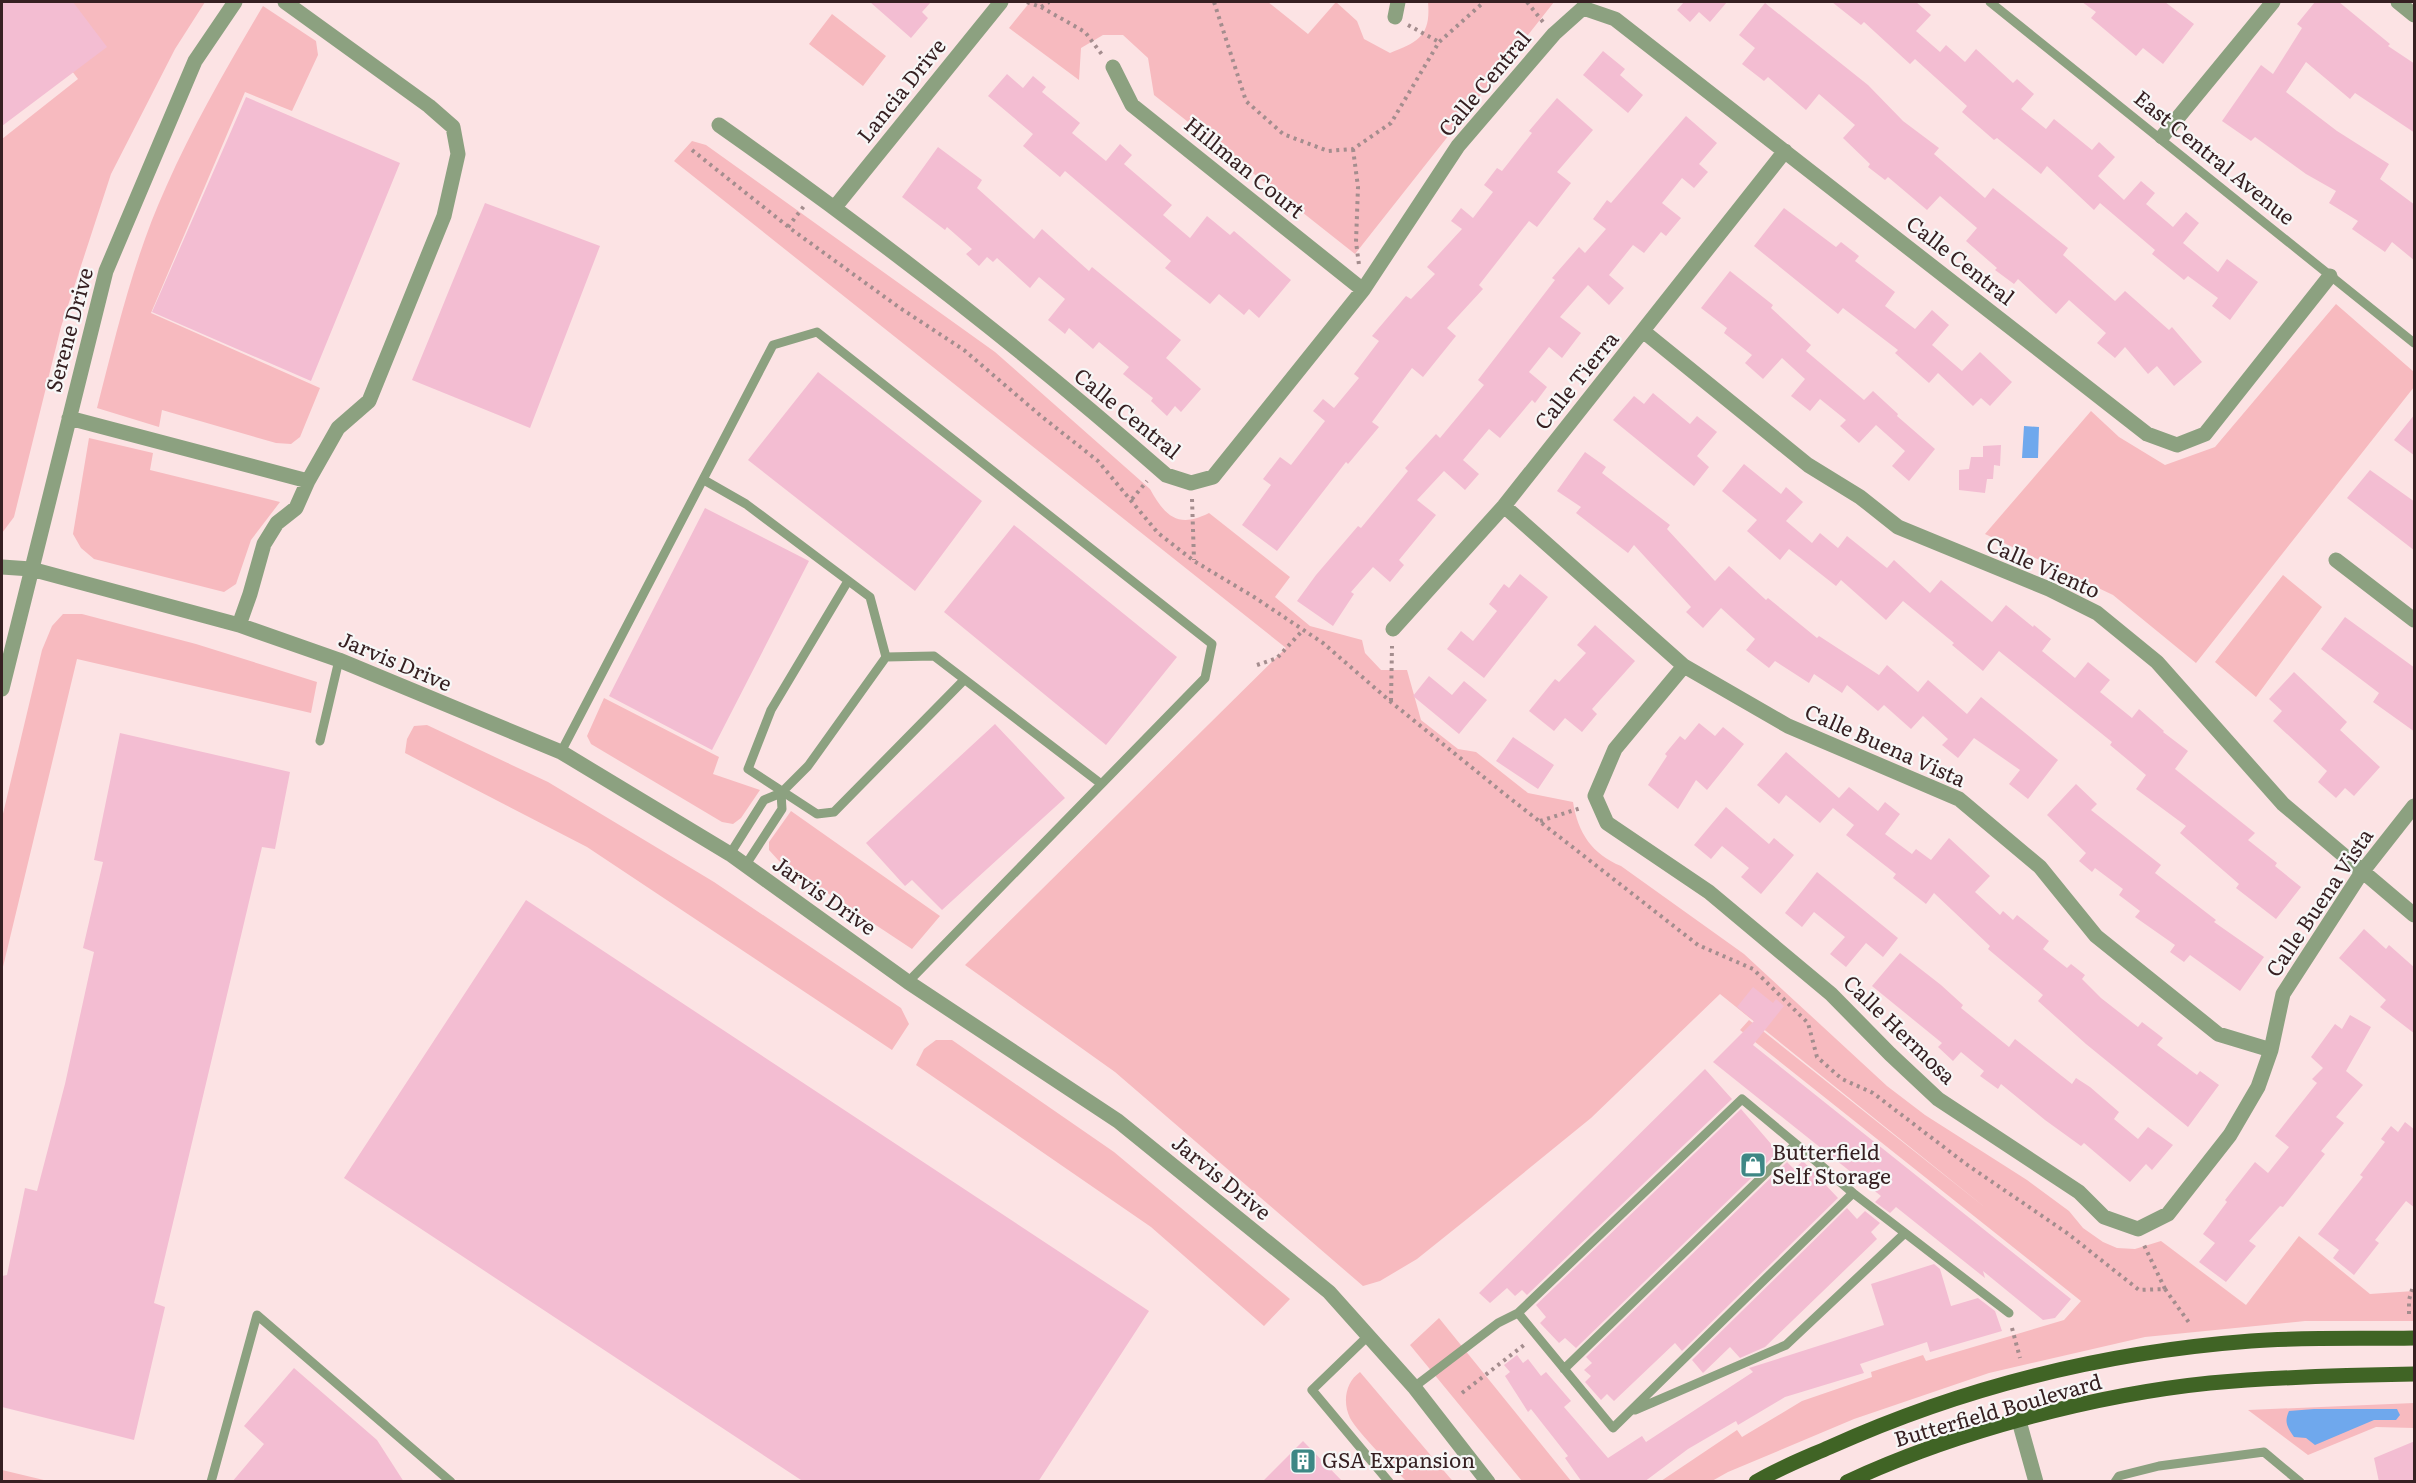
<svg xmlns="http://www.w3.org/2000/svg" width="2416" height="1483" font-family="Literata,serif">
	<rect width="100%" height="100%" fill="#fce3e4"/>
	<!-- green -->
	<path fill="#f7babf" d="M20 2H205L175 49 111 174 61 327 14 517 2 533V139L78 79Z
		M1030 2H1268L1308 34 1336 2 1357 21 1364 39 1390 53C1419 42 1431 35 1428 2H1554L1355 254 1154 95 1148 58 1123 35H1103L1081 48 1079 80 1009 28Z
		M263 6 316 41 318 55 292 111 245 92 151 313 320 388 300 437 291 444 276 443 162 410 159 427 97 408C116 334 134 257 166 187 194 124 228 65 263 6Z
		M832 14 886 56 863 86 809 44Z
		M692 141 706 145 995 352 1150 489C1165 516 1178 529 1209 513L1290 577 1275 597 1310 626 1362 640 1365 653 1381 670H1407L1421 720 1458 749 1476 752 1528 793 1573 802C1578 833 1592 854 1621 866L1744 954 1887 1086 1925 1115 2027 1180 2069 1211 2083 1228 2103 1242 2117 1248 2135 1249 2161 1241 2246 1305 2299 1236 2370 1294 2414 1291V1321H2305L2145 1337 1989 1373 1854 1419 1728 1472 1712 1481H1661L1737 1430 1742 1437 1802 1401 1872 1377 1871 1372 1923 1355 1926 1361 2064 1320 2081 1301 1740 1030 1749 1020 1987 1209 1720 994 1591 1118 1467 1219 1417 1259 1380 1281 1363 1286 1115 1072 965 965 1286 648 674 161Z
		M2336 304 2414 372V387L2196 663 2113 595 1985 534 2091 411 2119 437 2165 465 2215 447Z
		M89 438 153 453 150 470 280 502 251 540 236 584 224 592 94 559 81 548 73 534Z
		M2283 575 2322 607 2256 697 2215 662Z
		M63 614H82L196 644 317 682 311 713 77 659 2 971V818L42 650 52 626Z
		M604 698 719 757 713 774 760 790 741 818 733 824 722 822 591 744 587 736Z
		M427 725 548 782 714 882 901 1008 909 1024 892 1050 587 847 405 753 407 739 414 726Z
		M791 811 940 916 912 949 779 861 769 850V842Z
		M936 1040H952L1114 1152 1290 1299 1264 1326 1151 1227 916 1065 924 1049Z
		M1439 1318 1571 1481H1522L1410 1345Z
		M1360 1372 1450 1478 1453 1481H1406C1392 1466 1359 1434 1350 1418 1342 1401 1346 1382 1360 1372Z
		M2414 1403V1428L2376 1427 2308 1455 2248 1410Z
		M2 1470 48 1481H2Z"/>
	<!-- water -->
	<path fill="#6fa8ed" d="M2024 426 2039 427 2038 458H2022Z
		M2314 1409H2397L2400 1415 2396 1420H2374L2315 1445 2306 1438 2294 1437C2287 1427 2284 1422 2289 1411Z"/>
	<!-- building -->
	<path fill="#f3bdd2" d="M2 2H73L107 47 2 126Z
		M870 2H931L922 12 928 18 911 38Z
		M1684 2H1727L1710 22 1699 12 1690 22 1677 10Z
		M1832 2H1916L1931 15 1916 31 1940 52 1946 45 1965 62 1976 49 2013 83 2017 79 2034 94 2021 109 2046 129 2054 119 2092 150 2099 142 2115 157 2098 176 2124 200 2141 181 2155 193 2146 204 2173 227 2186 212 2199 223 2183 243 2218 272 2227 259 2258 282 2230 320 2212 306 2218 298 2188 276 2184 280 2152 254 2155 250 2100 203 2094 210 2047 166 2041 174 1997 138 1994 140 1962 112 1967 106 1915 59 1910 64 1864 22 1861 25Z
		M2082 2H2165L2194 24 2163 64 2143 48 2136 56 2091 18 2096 12Z
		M2315 2H2339L2390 44 2388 46 2415 64V133L2355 93 2350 99 2306 62 2286 92 2337 131 2389 164 2380 179 2415 205V261L2392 242 2385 252 2352 229 2358 221 2329 203 2336 191 2306 174 2255 137 2251 141 2222 121 2261 65 2273 74 2302 28 2297 24Z
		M1765 3 1868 85 1903 121 1939 148 1934 154 1985 198 1993 188 2068 248 2063 255 2115 301 2125 291 2169 330 2172 327 2202 362 2174 386 2157 366 2148 374 2125 347 2115 358 2097 343 2106 333 2069 300 2056 314 2018 279 2014 284 1995 270 1997 268 1966 241 1977 228 1940 196 1927 210 1888 177 1885 180 1868 167 1870 164 1843 138 1855 125 1819 94 1806 110 1768 77 1764 81 1742 64 1755 48 1739 35Z
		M1603 51 1625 69 1620 75 1643 95 1628 113 1583 75Z
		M1007 74 1023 88 1033 76 1046 87 1042 92 1080 123 1072 133 1106 161 1120 144 1132 155 1124 164 1172 205 1163 215 1190 238 1207 216 1230 235 1234 231 1291 280 1259 318 1249 309 1244 315 1219 294 1210 304 1165 268 1171 261 1065 171 1060 177 1023 146 1033 134 988 96Z
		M246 97 400 163 311 381 152 312Z
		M1557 98 1593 130 1557 172 1571 183 1537 227 1529 221 1479 285 1483 289 1447 328 1456 336 1423 377 1412 368 1372 422 1379 427 1348 464 1346 462 1277 551 1242 525 1271 485 1263 479 1280 457 1291 465 1325 421 1313 411 1323 399 1334 408 1359 378 1354 374 1379 341 1372 336 1406 296 1411 299 1435 274 1427 267 1462 229 1451 221 1461 208 1473 218 1493 192 1484 185 1497 168 1502 171 1532 133 1529 131Z
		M1686 116 1717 143 1699 164 1708 172 1694 188 1682 178 1662 203 1681 218 1666 236 1661 232 1644 253 1633 245 1609 275 1624 288 1609 305 1588 285 1560 317 1581 333 1562 358 1549 347 1529 372 1547 387 1535 403 1532 400 1500 438 1489 429 1463 460 1479 474 1465 490 1444 471 1417 500 1436 515 1399 560 1404 565 1390 582 1373 567 1351 592 1354 594 1333 626 1297 601 1316 575 1358 526 1361 528 1408 471 1405 468 1436 434 1440 438 1484 385 1478 380 1555 280 1552 278 1579 247 1585 253 1606 229 1593 219 1607 200 1611 203Z
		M938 147 982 180 977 188 1034 239 1042 229 1089 271 1092 267 1181 340 1166 358 1201 389 1181 412 1175 406 1167 416 1151 401 1153 398 1123 374 1129 367 1099 342 1093 349 1069 328 1065 334 1048 320 1065 299 1039 277 1030 288 997 258 993 262 987 257 979 266 966 254 972 249 947 227 945 230 902 197Z
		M485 203 600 246 530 428 412 380Z
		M1784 208 1836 247 1841 242 1859 256 1855 261 1895 292 1885 306 1915 329 1932 310 1949 325 1932 345 1962 371 1980 352 2012 382 1990 406 1981 398 1973 406 1938 373 1929 383 1895 353 1898 350 1843 308 1838 314 1754 246Z
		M1730 271 1773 305 1771 308 1811 345 1806 351 1864 400 1873 391 1898 414 1897 416 1935 449 1909 481 1892 466 1905 451 1876 425 1859 443 1840 426 1846 420 1820 399 1810 411 1791 396 1805 379 1782 358 1763 379 1745 363 1752 355 1724 333 1727 328 1701 308Z
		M818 372 982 501 915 591 748 460Z
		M1653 393 1690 424 1697 416 1717 432 1697 456 1709 467 1694 486 1613 420 1634 396 1644 404Z
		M2415 414V456L2394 440Z
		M2001 445 2000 466 1994 465 1993 479H1987L1985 493 1959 490V470L1969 469 1971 457H1983V446Z
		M1585 452 1606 467 1602 473 1670 525 1667 529 1715 581 1729 566 1766 600 1768 598 1817 638 1819 636 1879 675 1887 665 1918 692 1928 680 1967 714 1981 697 2058 760 2028 799 2009 784 2020 770 1974 738 1958 758 1942 745 1948 739 1923 716 1911 729 1884 705 1878 711 1847 685 1842 693 1814 674 1809 683 1775 661 1769 668 1746 650 1755 639 1721 608 1703 628 1686 612 1691 607 1634 545 1628 553 1576 513 1581 507 1557 491Z
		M1744 464 1781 494 1786 487 1803 502 1786 521 1812 543 1820 533 1838 548 1847 536 1887 568 1894 560 1930 593 1941 580 1992 622 2006 605 2033 627 2034 625 2051 639 2042 651 2075 678 2088 662 2110 680 2100 692 2132 718 2139 709 2164 731 2163 732 2188 751 2175 769 2255 833 2248 840 2277 863 2275 866 2301 887 2276 919 2236 888 2239 884 2180 833 2186 826 2136 789 2146 775 2110 745 2112 742 1999 651 1983 671 1952 645 1954 643 1903 601 1886 620 1841 580 1836 586 1789 549 1780 560 1747 531 1757 520 1722 491Z
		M2370 470 2415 502V551L2347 498Z
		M705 508 809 561 712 750 609 696Z
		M1014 525 1177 657 1106 745 944 612Z
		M1520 574 1548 597 1484 678 1447 649 1461 631 1473 641 1497 611 1489 604 1504 584 1509 588Z
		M2345 617 2415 668V732L2373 702 2379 693 2321 649Z
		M1595 625 1635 661 1592 709 1597 714 1582 732 1565 718 1554 731 1529 711 1555 679 1559 682 1586 653 1577 645Z
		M2294 672 2347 722 2340 730 2380 767 2354 796 2345 788 2336 798 2318 782 2327 771 2273 721 2282 711 2269 699Z
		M1429 676 1452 695 1464 681 1487 700 1459 734 1413 696Z
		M1699 723 1715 736 1723 727 1744 744 1707 790 1696 780 1678 809 1648 785 1667 756 1665 754 1680 736 1685 740Z
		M995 724 1065 798 942 910 912 880 905 886 866 843Z
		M120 733 290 772 275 849 262 847 154 1303 165 1307 134 1440 2 1407V1276L7 1275 25 1188 37 1191 65 1084 94 952 83 948 103 862 94 860Z
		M1513 737 1554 765 1538 789 1496 761Z
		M1786 752 1839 798 1849 787 1878 811 1885 802 1900 814 1885 834 1912 854 1916 849 1931 860 1949 838 1990 876 1975 892 2000 915 2003 911 2013 920 2017 915 2049 941 2043 949 2067 968 2071 964 2085 975 2082 979 2101 998 2138 1027 2142 1022 2163 1038 2157 1045 2197 1075 2200 1071 2219 1085 2188 1127 2086 1044 2038 1001 2043 995 1988 949 1990 946 1934 893 1926 904 1893 878 1896 874 1846 835 1854 825 1833 808 1820 823 1786 795 1779 804 1757 785Z
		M2076 784 2097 804 2091 810 2161 865 2155 873 2216 920 2214 922 2264 957 2240 991 2190 955 2184 962 2170 952 2175 945 2135 917 2140 911 2119 895 2123 889 2095 868 2092 872 2079 861 2086 853 2047 815Z
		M1726 807 1769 844 1774 838 1794 855 1761 894 1741 877 1749 868 1722 846 1711 859 1694 845Z
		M1817 872 1898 938 1883 957 1866 943 1846 967 1830 954 1845 937 1814 912 1802 927 1785 913Z
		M526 900 1149 1311 1038 1482H804L344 1178Z
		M2364 929 2386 949 2389 945 2415 968V1034L2380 1007 2386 1000 2339 958Z
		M1900 953 1941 985 1963 1005 1961 1008 2009 1047 2015 1039 2072 1084 2076 1078 2090 1087 2119 1112 2114 1119 2138 1139 2148 1127 2173 1145 2152 1170 2146 1164 2130 1182 2084 1143 2081 1146 2045 1120 2001 1084 1998 1089 1980 1076 1984 1071 1961 1052 1953 1061 1938 1047 1942 1043 1872 986Z
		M1753 987 1773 1003 1776 999 1784 1006 1753 1045 2071 1299 2055 1318 2043 1320 1983 1271 1985 1278 1896 1207 1890 1213 1875 1202 1881 1196 1713 1062 1754 1021 1737 1007Z
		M2350 1015 2371 1027 2346 1071 2363 1085 2336 1117 2344 1123 2321 1151 2325 1154 2283 1207 2280 1206 2249 1241 2256 1246 2226 1282 2199 1262 2215 1243 2203 1234 2227 1202 2225 1200 2255 1162 2268 1173 2289 1147 2275 1136 2317 1083 2312 1079 2323 1068 2311 1057 2335 1024 2342 1029Z
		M1705 1069 1732 1099 1527 1295 1522 1290 1515 1296 1507 1288 1490 1303 1479 1293Z
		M1741 1109 1778 1152 1576 1348 1565 1338 1559 1343 1540 1323 1546 1317 1536 1305Z
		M2405 1122 2415 1130V1208L2406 1201 2375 1240 2379 1243 2354 1275 2333 1258 2339 1250 2318 1234 2363 1177 2360 1175 2385 1142 2381 1139 2391 1126 2398 1132Z
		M1803 1161 1838 1198 1682 1351 1675 1343 1614 1401 1607 1394 1601 1400 1585 1382 1591 1376 1584 1370 1592 1363 1586 1357 1787 1162 1794 1169Z
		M1847 1208 1857 1219 1865 1211 1880 1223 1871 1232 1877 1239 1765 1347 1740 1358 1730 1347 1703 1373 1692 1360Z
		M1934 1264 1940 1269 1951 1306 1978 1298 1995 1311 2002 1331 1930 1352 1927 1342 1860 1364 1864 1373 1785 1397 1738 1425 1736 1421 1688 1449 1644 1482H1582L1565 1458 1568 1456 1531 1409 1528 1412 1505 1376 1510 1372 1504 1365 1517 1355 1523 1363 1528 1359 1541 1376 1546 1372 1571 1401 1564 1407 1608 1458 1642 1436 1646 1442 1753 1372 1749 1368 1884 1325 1871 1284Z
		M294 1368 377 1440 404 1482H232L264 1444 244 1426Z
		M1303 1441 1343 1482H1262Z
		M2415 1441V1482H2379L2374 1458Z"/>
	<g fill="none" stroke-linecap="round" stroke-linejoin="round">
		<!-- path -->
		<path stroke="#a48d8e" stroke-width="4" stroke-dasharray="3 4.5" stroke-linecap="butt" d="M1027 2 1041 7 1049 2
			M1214 2 1246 101 1283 134 1328 151 1353 149 1391 123 1439 42 1484 2
			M1527 2 1543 22
			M1041 7 1085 32 1103 56
			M1408 25 1439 42
			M1353 149 1358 187 1356 242 1359 265
			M692 150 791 229 900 308 964 350 1041 416 1098 461 1158 533 1194 561 1254 597 1323 643 1391 702 1507 796 1698 945 1753 969 1808 1023 1817 1057 1842 1079 1873 1093 1966 1164 2067 1233 2139 1290 2165 1289 2143 1243
			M788 227 804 206
			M1132 499 1147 481
			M1192 499 1194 560
			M1257 665 1277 658 1303 630
			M1391 701 1392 646
			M1540 821 1581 808
			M2165 1289 2190 1324
			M2409 1314V1300L2413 1286
			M2012 1328 2020 1358
			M1462 1393 1524 1345"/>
		<!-- service -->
		<path stroke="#8ca180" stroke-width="9" d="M1990 2 2414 343
			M704 480 746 504 870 597 886 657 808 766 781 793 764 800 730 854
			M848 581 771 710 748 769 817 814 834 812 964 680
			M886 657 934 656 1100 783
			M320 741 339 660
			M561 752 773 345 817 332 1212 644 1205 678 908 982
			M745 866 782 809 781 793
			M1853 1193 2009 1313
			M1518 1313 1742 1099 1796 1144
			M1368 1336 1312 1390 1389 1482
			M1414 1387 1498 1323 1518 1313 1613 1428 1853 1193 1796 1144 1564 1369
			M1635 1410 1786 1345 1905 1233
			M211 1482 257 1315 451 1482
			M2115 1482 2119 1476 2159 1466 2264 1452 2300 1482"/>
		<!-- minor -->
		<path stroke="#8ca180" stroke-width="15" d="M2398 2 2414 15
			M1395 17 1398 2
			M1113 67 1132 105 1363 290
			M719 125C874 234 1024 350 1166 475L1191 483 1213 477 1363 290 1458 146 1554 34 1583 8 1615 19 2147 434 2177 445 2205 434 2330 276
			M2162 137 2273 2
			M835 207 1001 2
			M1643 331 1808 465 1860 497 1898 527 2049 589 2097 613 2157 662 2283 804 2414 915
			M69 418 308 481
			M1504 506 1684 666 1788 726 1959 799 2040 867 2096 936 2218 1034 2271 1050 2283 994 2362 872 2414 806
			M2336 560 2414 620
			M2 567 31 569 239 625 339 660 561 752 730 854 908 982 1118 1121 1329 1292 1414 1387 1488 1482
			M239 625 250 594 264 544 277 523 296 508 308 481 338 428 369 401 444 216 458 154 453 127 429 106 285 2
			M1393 629 1504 506 1785 151
			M1684 666 1615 749 1595 796 1607 823 1709 892 1831 994 1890 1054 1938 1099 2079 1192 2104 1217 2138 1229 2168 1214 2230 1135 2258 1087 2271 1050
			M2 689 106 271 195 61 235 2
			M2019 1421 2036 1482"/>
		<!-- primary -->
		<path stroke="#406425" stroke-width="15" d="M1756 1482C1779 1468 1805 1458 1830 1447 1963 1387 2105 1352 2251 1341 2305 1337 2360 1339 2414 1338
			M1847 1482C1954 1432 2093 1395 2210 1383 2278 1377 2346 1375 2414 1374"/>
	</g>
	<!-- icons -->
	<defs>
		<symbol id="shop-square" viewBox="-11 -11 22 22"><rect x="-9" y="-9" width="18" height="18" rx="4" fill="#3e8785" stroke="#f7f7f7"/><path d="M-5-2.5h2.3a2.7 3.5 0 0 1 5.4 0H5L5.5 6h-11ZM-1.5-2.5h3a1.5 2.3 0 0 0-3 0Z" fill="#fff"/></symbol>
		<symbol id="building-square" viewBox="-11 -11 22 22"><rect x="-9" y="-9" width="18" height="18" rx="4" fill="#3e8785" stroke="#f7f7f7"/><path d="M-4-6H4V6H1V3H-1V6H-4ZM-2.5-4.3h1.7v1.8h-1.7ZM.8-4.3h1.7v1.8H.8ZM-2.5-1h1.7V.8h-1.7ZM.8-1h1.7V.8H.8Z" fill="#fff"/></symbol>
	</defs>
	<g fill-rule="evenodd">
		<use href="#shop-square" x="1738" y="1150" width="30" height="30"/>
		<use href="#building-square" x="1288" y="1446" width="30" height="30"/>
	</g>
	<g text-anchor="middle" stroke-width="4.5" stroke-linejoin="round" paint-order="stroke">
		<!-- street labels -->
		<g font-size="21" fill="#362022" stroke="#f7f7f7">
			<text transform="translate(1485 84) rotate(-50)" y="7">Calle Central</text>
			<text transform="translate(902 91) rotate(-51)" y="7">Lancia Drive</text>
			<text transform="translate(2214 158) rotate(39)" y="7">East Central Avenue</text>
			<text transform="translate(1244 168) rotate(39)" y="7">Hillman Court</text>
			<text transform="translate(1960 261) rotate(38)" y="7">Calle Central</text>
			<text transform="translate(70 330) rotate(-75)" y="7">Serene Drive</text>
			<text transform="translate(1577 381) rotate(-51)" y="7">Calle Tierra</text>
			<text transform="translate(1127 414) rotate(39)" y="7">Calle Central</text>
			<text transform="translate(2043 568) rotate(24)" y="7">Calle Viento</text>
			<text transform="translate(395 662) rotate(23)" y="7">Jarvis Drive</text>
			<text transform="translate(1885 746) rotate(24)" y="7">Calle Buena Vista</text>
			<text transform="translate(824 896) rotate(35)" y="7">Jarvis Drive</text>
			<text transform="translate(2320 903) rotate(-56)" y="7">Calle Buena Vista</text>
			<text transform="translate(1899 1030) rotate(44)" y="7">Calle Hermosa</text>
			<text transform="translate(1221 1178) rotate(39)" y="7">Jarvis Drive</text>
			<text transform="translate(1998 1411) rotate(-16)" y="7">Butterfield Boulevard</text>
		</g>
		<!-- poi labels -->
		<g font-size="21" fill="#362022" stroke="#f7f7f7" text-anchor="start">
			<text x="1772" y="1160">Butterfield<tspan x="1772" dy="24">Self Storage</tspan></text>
			<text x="1322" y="1468">GSA Expansion</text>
		</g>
	</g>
	<!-- border -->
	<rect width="2416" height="1483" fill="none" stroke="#362022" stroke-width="6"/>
</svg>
